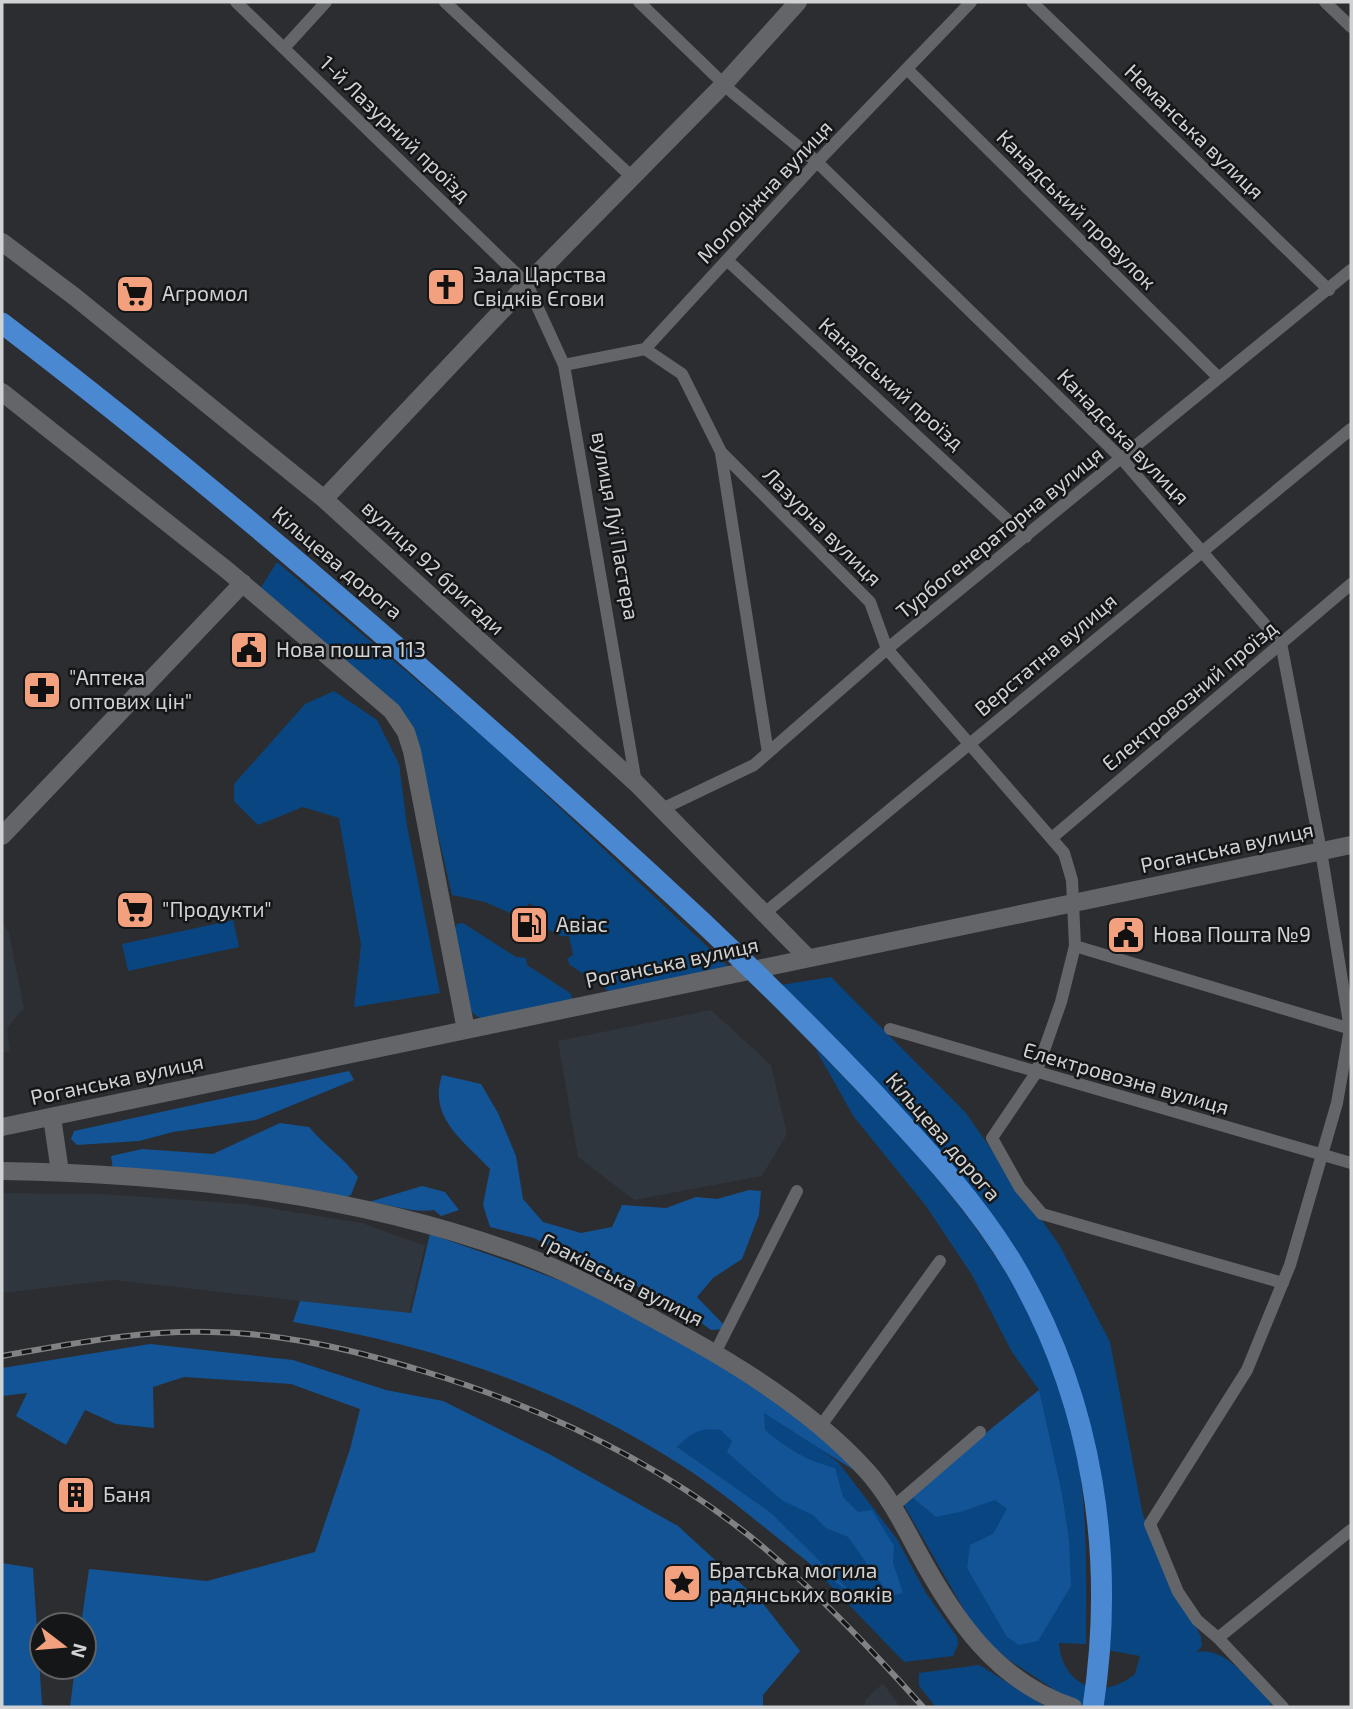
<svg xmlns="http://www.w3.org/2000/svg" width="1353" height="1709" font-family="'Exo 2',sans-serif">
	<rect width="100%" height="100%" fill="#2c2d30"/>
	<!-- built -->
	<path fill="#30363d" d="M3 924 9 933 24 1008 7 1028 10 1051 2 1053Z
		M711 1010 771 1065 787 1134 762 1176 634 1200 578 1157 558 1041Z
		M2 1193 102 1194 243 1204 362 1223 425 1246 409 1313 113 1280 2 1293Z
		M883 1683 900 1707H865V1700Z"/>
	<!-- green -->
	<path fill="#094681" d="M277 562 492 744 729 967 610 992 570 965 567 959 573 955 569 936H561L541 926 548 915 529 903 519 917 485 902 452 895 413 727 260 589Z
		M334 691 377 720 399 764 407 826 440 993 354 1007 361 945 339 818 303 807 258 825 234 801V784L305 704Z
		M233 920 239 947 128 971 122 944Z
		M463 923 516 957 526 958 527 965 570 993 573 1000 483 1020 471 1012 454 930 457 924Z
		M831 977 965 1112 1060 1246 1110 1342 1143 1516 1201 1637 1202 1646 1196 1652C1226 1645 1251 1683 1270 1701L1271 1707H1088L1070 1700 1006 1658 978 1634 901 1500 908 1494 936 1517 1039 1390 1012 1352 972 1275 926 1206 854 1117 815 1048C921 1155 1029 1266 1069 1416 1089 1489 1086 1569 1086 1644L1059 1643C1062 1686 1102 1702 1135 1674L1140 1656 1107 1650 1100 1474 988 1213 961 1175 781 985Z
		M707 1363 838 1462 897 1539 926 1593 957 1637 958 1644 953 1656 904 1662 779 1532 677 1447Z
		M979 1665 989 1671 1046 1707H936L919 1686V1673Z"/>
	<!-- forest -->
	<path fill="#125496" d="M349 1071 354 1080 256 1120 173 1132 139 1141 77 1145 71 1139 74 1131Z
		M442 1075 481 1084 498 1113 516 1156 523 1199 543 1222 581 1233 612 1227 622 1205 666 1208 696 1197 717 1199 749 1190 761 1191 759 1215 742 1259 713 1278 697 1297 728 1329 711 1330 675 1304 644 1289 598 1271 534 1238 490 1227 483 1205 490 1169C463 1140 428 1118 442 1075Z
		M280 1123 309 1127C324 1145 344 1158 358 1177L351 1195 344 1198 113 1170 111 1156 142 1149 213 1154Z
		M422 1186 445 1192 459 1210 441 1216 434 1210C412 1213 392 1205 369 1202Z
		M430 1234C509 1262 589 1287 662 1328 736 1369 802 1420 866 1474L852 1469 764 1413 765 1430C786 1448 807 1461 835 1468L843 1497 858 1512 872 1510 894 1546 893 1563 903 1593 890 1596 848 1537 826 1528 813 1515 783 1501 727 1452 732 1441 721 1430C700 1427 692 1432 677 1447L771 1513 854 1595C794 1556 744 1506 684 1467 565 1389 433 1345 293 1322L300 1301 411 1313Z
		M150 1344 293 1360 386 1390 443 1401 551 1455 678 1526 765 1606 800 1651 763 1695V1707H70L75 1667H84V1625H81L89 1569 207 1581 315 1552 350 1449 360 1409 291 1384 184 1377 153 1387 154 1428 116 1424 85 1410 66 1445 16 1416 27 1393 2 1396V1368Z
		M1039 1390 1062 1494 1069 1540 1071 1586 1038 1641 1019 1645 1007 1637 967 1568 970 1545 993 1534 1007 1509 995 1500 960 1512 936 1517 909 1495Z
		M2 1563 33 1568 42 1705 62 1707H2Z"/>
	<g fill="none" stroke-linecap="round" stroke-linejoin="round">
		<!-- street -->
		<path stroke="#636568" stroke-width="12" d="M236 2 527 284 564 365 636 783
			M445 2 633 178
			M639 2 732 92 817 162 1122 459 1281 643 1321 851 1350 1029 1337 1103 1290 1265 1247 1370 1150 1524 1178 1592 1197 1620 1218 1638 1283 1707
			M1032 2 1329 290
			M1325 2 1351 27
			M285 47 326 2
			M907 69 1218 377
			M728 261 1026 537
			M645 349 682 374 721 452 870 602 887 649 1064 853 1072 880 1075 946 1061 1002 1036 1073 992 1138 1020 1188 1042 1214 1283 1283
			M564 365 645 349 817 162 971 2
			M721 453 768 753
			M662 809 754 765 887 649 1351 270
			M1053 837 1351 584
			M766 912 1351 429
			M1075 946 1351 1029
			M890 1029 1351 1163
			M715 1353 797 1191
			M820 1427 940 1261
			M893 1507 980 1432
			M1218 1638 1351 1530"/>
		<!-- secondary -->
		<path stroke="#636568" stroke-width="18" d="M2 242 75 297 324 499 636 783 808 958
			M2 392 228 571 392 711 406 732 412 751 466 1030
			M324 499 527 284 724 84 798 2
			M2 836 243 583
			M52 1117 60 1172
			M2 1127 1351 845
			M2 1171C177 1174 359 1194 525 1256 581 1277 636 1309 688 1338 751 1373 818 1417 866 1470 887 1493 902 1522 917 1550 953 1617 996 1682 1073 1707"/>
		<!-- highway -->
		<path stroke="#4a88d1" stroke-width="21" d="M2 323C226 494 437 679 645 869 723 940 798 1013 870 1089 923 1146 976 1201 1016 1269 1093 1402 1116 1556 1093 1707"/>
		<defs>
			<path id="rail" d="M2 1356C71 1344 140 1330 211 1332 283 1333 354 1350 423 1371 544 1408 665 1465 763 1547 821 1596 873 1651 923 1707"/>
		</defs>
		<!-- rail casing -->
		<use href="#rail" stroke="#818284" stroke-width="6"/>
		<!-- rail -->
		<use href="#rail" stroke="#151617" stroke-width="3.5" stroke-dasharray="10" stroke-linecap="butt"/>
	</g>
	<!-- icons -->
	<defs>
		<symbol id="church-square" viewBox="-11 -11 22 22"><rect x="-9" y="-9" width="18" height="18" rx="4" fill="#f2a07e" stroke="#151617"/><path d="M-1.2-6h2.4v3.5h3.3v2.4h-3.3V6h-2.4V-.1h-3.3v-2.4h3.3Z" fill="#111"/></symbol>
		<symbol id="supermarket-square" viewBox="-11 -11 22 22"><rect x="-9" y="-9" width="18" height="18" rx="4" fill="#f2a07e" stroke="#151617"/><path d="M-6-5.5h2.5l.6 2H6L4.5 2H-2.5L-4.4-4H-6ZM-1.5 3.2a1.3 1.3 0 1 0 .1 0ZM3 3.2a1.3 1.3 0 1 0 .1 0Z" fill="#111"/></symbol>
		<symbol id="civic-square" viewBox="-11 -11 22 22"><rect x="-9" y="-9" width="18" height="18" rx="4" fill="#f2a07e" stroke="#151617"/><path d="M-.6-6.5H3V-4.5H.6V-3L4-1V1h2V6H-6V1h2V-1L-.6-3ZM-1.2 2.5V6h2.4V2.5Z" fill="#111"/></symbol>
		<symbol id="pharmacy-square" viewBox="-11 -11 22 22"><rect x="-9" y="-9" width="18" height="18" rx="4" fill="#f2a07e" stroke="#151617"/><path d="M-2-6h4v4h4v4h-4v4h-4v-4h-4v-4h4Z" fill="#111"/></symbol>
		<symbol id="fuel-square" viewBox="-11 -11 22 22"><rect x="-9" y="-9" width="18" height="18" rx="4" fill="#f2a07e" stroke="#151617"/><path d="M-5.5-6h7V0h2V4h1.3V-2.5L3-4.5l.8-.8L6-3V5H2.5V1h-1V6h-7ZM-4.2-4.7v3.2H.2V-4.7Z" fill="#111"/></symbol>
		<symbol id="building-square" viewBox="-11 -11 22 22"><rect x="-9" y="-9" width="18" height="18" rx="4" fill="#f2a07e" stroke="#151617"/><path d="M-4-6H4V6H1V3H-1V6H-4ZM-2.5-4.3h1.7v1.8h-1.7ZM.8-4.3h1.7v1.8H.8ZM-2.5-1h1.7V.8h-1.7ZM.8-1h1.7V.8H.8Z" fill="#111"/></symbol>
		<symbol id="sight-square" viewBox="-11 -11 22 22"><rect x="-9" y="-9" width="18" height="18" rx="4" fill="#f2a07e" stroke="#151617"/><path d="M0-6L1.8-2.2L6-1.7L2.9 1.2L3.7 5.4L0 3.3L-3.7 5.4L-2.9 1.2L-6-1.7L-1.8-2.2Z" fill="#111"/></symbol>
	</defs>
	<g fill-rule="evenodd">
		<use href="#church-square" x="424" y="265" width="44" height="44"/>
		<use href="#supermarket-square" x="113" y="272" width="44" height="44"/>
		<use href="#civic-square" x="227" y="628" width="44" height="44"/>
		<use href="#pharmacy-square" x="20" y="668" width="44" height="44"/>
		<use href="#supermarket-square" x="113" y="888" width="44" height="44"/>
		<use href="#fuel-square" x="507" y="903" width="44" height="44"/>
		<use href="#civic-square" x="1104" y="913" width="44" height="44"/>
		<use href="#building-square" x="54" y="1473" width="44" height="44"/>
		<use href="#sight-square" x="660" y="1561" width="44" height="44"/>
	</g>
	<g text-anchor="middle" stroke-width="5" stroke-linejoin="round" paint-order="stroke">
		<!-- street labels -->
		<g font-size="21" fill="#d0d2d3" stroke="#151617">
			<text transform="translate(395 129) rotate(44)" y="7">1-й Лазурний проїзд</text>
			<text transform="translate(1194 132) rotate(44)" y="7">Неманська вулиця</text>
			<text transform="translate(765 192) rotate(-47)" y="7">Молодіжна вулиця</text>
			<text transform="translate(1076 210) rotate(45)" y="7">Канадський провулок</text>
			<text transform="translate(891 384) rotate(42)" y="7">Канадський проїзд</text>
			<text transform="translate(1123 437) rotate(46)" y="7">Канадська вулиця</text>
			<text transform="translate(615 526) rotate(80)" y="7">вулиця Луї Пастера</text>
			<text transform="translate(822 527) rotate(45)" y="7">Лазурна вулиця</text>
			<text transform="translate(1000 533) rotate(-39)" y="7">Турбогенераторна вулиця</text>
			<text transform="translate(337 563) rotate(40)" y="7">Кільцева дорога</text>
			<text transform="translate(433 568) rotate(43)" y="7">вулиця 92 бригади</text>
			<text transform="translate(1046 655) rotate(-40)" y="7">Верстатна вулиця</text>
			<text transform="translate(1190 696) rotate(-40)" y="7">Електровозний проїзд</text>
			<text transform="translate(1227 848) rotate(-12)" y="7">Роганська вулиця</text>
			<text transform="translate(672 963) rotate(-12)" y="7">Роганська вулиця</text>
			<text transform="translate(1126 1079) rotate(16)" y="7">Електровозна вулиця</text>
			<text transform="translate(117 1080) rotate(-12)" y="7">Роганська вулиця</text>
			<text transform="translate(943 1137) rotate(49)" y="7">Кільцева дорога</text>
			<text transform="translate(622 1280) rotate(27)" y="7">Граківська вулиця</text>
		</g>
		<!-- poi labels -->
		<g font-size="21" fill="#d0d2d3" stroke="#151617" text-anchor="start">
			<text x="473" y="282">Зала Царства<tspan x="473" dy="24">Свідків Єгови</tspan></text>
			<text x="162" y="301">Агромол</text>
			<text x="276" y="657">Нова пошта 113</text>
			<text x="69" y="685">"Аптека<tspan x="69" dy="24">оптових цін"</tspan></text>
			<text x="162" y="917">"Продукти"</text>
			<text x="556" y="932">Авіас</text>
			<text x="1153" y="942">Нова Пошта №9</text>
			<text x="103" y="1502">Баня</text>
			<text x="709" y="1578">Братська могила<tspan x="709" dy="24">радянських вояків</tspan></text>
		</g>
	</g>
	<!-- border -->
	<rect width="1353" height="1709" fill="none" stroke="#d0d2d3" stroke-width="7"/>
	<!-- north arrow -->
	<g transform="translate(63 1646) rotate(106)"><circle r="33" fill="#151617" stroke="#606162" stroke-width="2"/>
	<path d="M0-5L12 26L0 18L-12 26Z" fill="#f2a07e"/>
	<text y="-10" font-size="19" font-weight="bold" text-anchor="middle" fill="#d0d2d3">N</text>
	</g>
</svg>
